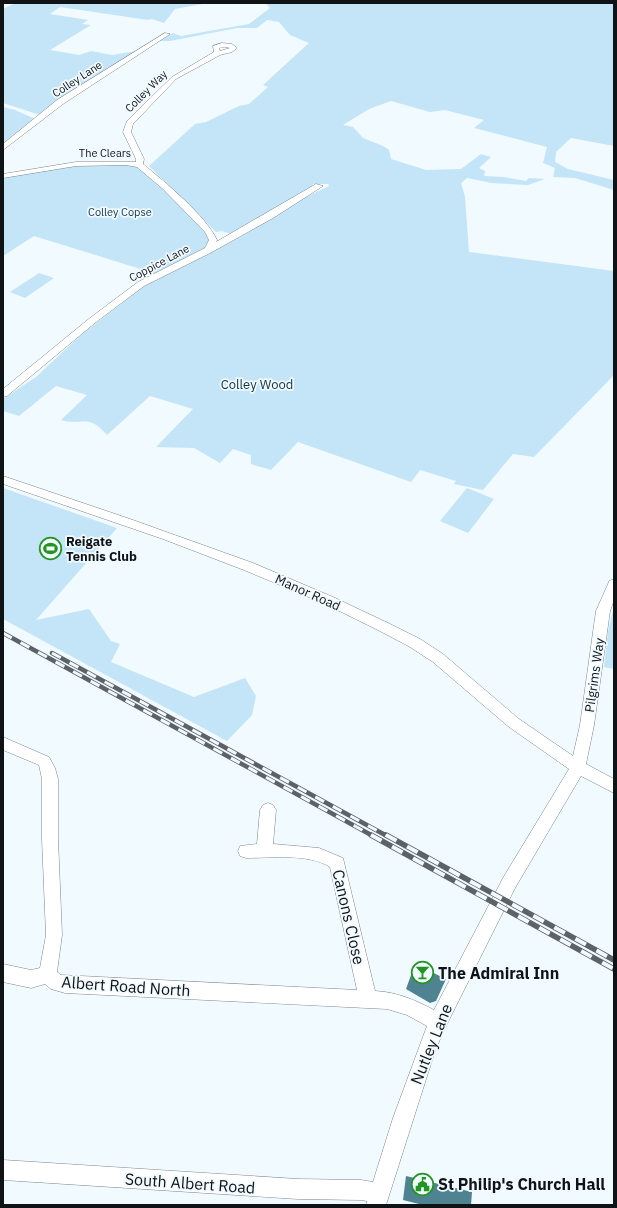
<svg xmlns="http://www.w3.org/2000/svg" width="617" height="1208" font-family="'IBM Plex Sans',sans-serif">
	<rect width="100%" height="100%" fill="#f1faff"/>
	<!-- green -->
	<path fill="#c4e4f7" d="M15 3H208L175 9 164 23 152 19 148 20 60 7 50 14 88 20 82 24 91 25 50 50 79 55 91 51 112 55 136 51 40 115 3 103V9Z
		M265 3H614V146L571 138 556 152 555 162 568 169 614 180V190L575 178 553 177 555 168 543 163 547 147 474 128 484 120 445 110 430 112 391 101 369 109 343 125 353 127 363 138 383 146 389 150 391 159 426 170 461 169 481 154 491 157 479 168 485 171 484 176 504 177 526 181 529 178 545 179 528 185 492 183 467 178 461 183 465 197 469 252 614 271V375L534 457 513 454 483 490 454 484 456 481 420 470 411 482 298 442 271 470 251 464V455L233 449 220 463 194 448 156 447 193 409 150 396 107 435C88 413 84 426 61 420L87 395 56 386 19 416 3 411V399L36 377 82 334 144 286 242 236 302 199 329 186 328 184H313L310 189 231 234 222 231 216 232 149 166 195 124 206 122 239 106 249 104 268 87 263 85 309 43 290 35 279 22 267 20 257 28H237L170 41H159L173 33 181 36 249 24 270 8Z
		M3 107 15 110 35 119 3 145Z
		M76 164 139 165 209 231V250L160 275 34 236 3 256V176Z
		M39 273 54 278 25 298 10 292Z
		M3 488 117 528 36 620 89 609 111 641 120 644 111 662 194 697 245 678 256 696 252 715 227 741 3 619Z
		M467 488 494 499 468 533 440 521Z
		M614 606V669L604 667 608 632Z"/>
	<!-- building -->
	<path fill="#4f8391" d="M415 964 446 979 436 1001 430 1003 406 989Z
		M406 1176 472 1192 471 1205H423L403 1200Z"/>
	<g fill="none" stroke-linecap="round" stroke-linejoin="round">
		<defs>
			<path id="minor" d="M165 33 170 34 63 104 3 150V144L57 100Z
				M222 43 232 44 237 48 232 52 220 55 176 79 133 124 131 132 144 159 143 164C165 182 206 216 217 240L216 242 316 184 323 186 273 218 212 252 144 286 96 322 7 396 3 397V389L90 318 138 282 205 248 209 240 205 232 163 189 137 167 126 165 76 166 3 178V174L76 162H136V159L123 132 127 121 172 77 214 52 213 46ZM225 47 230 48 220 51 219 48Z
				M3 476 130 519 253 563 333 597 388 623 420 639 443 654 519 719 573 756 580 725 596 611 608 584 609 581 614 579V600L610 611 594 725 586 764 614 779V793L581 776 515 888 445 1028 435 1051 386 1205H366L367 1201 361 1200 298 1199 3 1180V1160L298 1179 361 1180 373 1182 393 1118 427 1026 407 1015 387 1009 65 993 51 989 45 984 31 988 3 982V964L31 970 40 968 46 935 42 839V779L39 765 3 750V737L49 757 55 768 58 779V839L62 935 57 972 61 975 357 990 330 867C308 853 271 858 246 858L240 856 238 851 240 846 257 844 260 810 263 805 268 803 273 805 276 810 273 844 319 848 343 858 375 991C397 992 415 1000 434 1010L503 878 569 769 509 727 433 662 410 647 378 630 323 603 244 570 163 539 3 484Z"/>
		</defs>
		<!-- minor casing -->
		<use href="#minor" stroke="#7c858b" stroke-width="1"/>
		<!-- minor -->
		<use href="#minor" fill="#fff" fill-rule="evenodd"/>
		<defs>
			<path id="rail-far1" d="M3 633 373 836
				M52 653 387 836"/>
			<path id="rail" d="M371 835 614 969
				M386 835 614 960"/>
		</defs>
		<!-- rail-far1 casing -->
		<use href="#rail-far1" stroke="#5d6266" stroke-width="4.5"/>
		<!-- rail casing -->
		<use href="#rail" stroke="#5d6266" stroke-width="5.5"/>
		<!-- rail-far1 -->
		<use href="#rail-far1" stroke="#f1faff" stroke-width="3" stroke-dasharray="10" stroke-linecap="butt"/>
		<!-- rail -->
		<use href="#rail" stroke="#f1faff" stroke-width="4" stroke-dasharray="12" stroke-linecap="butt"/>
	</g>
	<!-- icons -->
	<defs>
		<symbol id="stadium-ring" viewBox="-11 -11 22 22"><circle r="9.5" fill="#f1faff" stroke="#229420" stroke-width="1.5"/><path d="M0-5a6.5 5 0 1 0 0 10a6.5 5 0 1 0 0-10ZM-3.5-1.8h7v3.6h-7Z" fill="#229420"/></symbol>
		<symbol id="bar-ring" viewBox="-11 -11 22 22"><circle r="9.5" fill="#f1faff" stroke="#229420" stroke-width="1.5"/><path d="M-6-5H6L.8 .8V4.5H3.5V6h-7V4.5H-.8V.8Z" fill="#229420"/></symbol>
		<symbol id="civic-ring" viewBox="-11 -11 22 22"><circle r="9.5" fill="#f1faff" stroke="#229420" stroke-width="1.5"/><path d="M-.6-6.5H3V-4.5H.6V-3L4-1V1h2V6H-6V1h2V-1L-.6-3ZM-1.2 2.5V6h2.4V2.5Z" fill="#229420"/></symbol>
	</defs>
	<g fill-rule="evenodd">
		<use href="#stadium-ring" x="38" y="536" width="25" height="25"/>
		<use href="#bar-ring" x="410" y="960" width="25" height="25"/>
		<use href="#civic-ring" x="410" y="1172" width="25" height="25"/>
	</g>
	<g text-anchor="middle" stroke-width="3.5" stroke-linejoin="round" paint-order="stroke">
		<!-- far-street labels -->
		<g font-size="11" fill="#101316" stroke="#f1faff">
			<text transform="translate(77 79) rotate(-33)" y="4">Colley Lane</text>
			<text transform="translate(146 91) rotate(-45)" y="4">Colley Way</text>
			<text x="105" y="157">The Clears</text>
			<text transform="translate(159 263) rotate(-28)" y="4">Coppice Lane</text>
		</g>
		<!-- far-park labels -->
		<g font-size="11" fill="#0d3245" stroke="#f1faff">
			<text x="120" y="216">Colley Copse</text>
		</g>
		<!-- park labels -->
		<g font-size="13" fill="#0d3245" stroke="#f1faff">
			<text x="257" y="389">Colley Wood</text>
		</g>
		<!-- poi labels -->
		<g font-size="13" font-weight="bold" fill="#101316" stroke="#f1faff" text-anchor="start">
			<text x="66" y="546">Reigate<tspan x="66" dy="15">Tennis Club</tspan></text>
		</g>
		<!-- street labels -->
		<g font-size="13" fill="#101316" stroke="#f1faff">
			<text transform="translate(308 592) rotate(24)" y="5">Manor Road</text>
			<text transform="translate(594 675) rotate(-82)" y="5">Pilgrims Way</text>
		</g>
		<!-- near-street labels -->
		<g font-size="16" fill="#101316" stroke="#f1faff">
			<text transform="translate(349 917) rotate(77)" y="6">Canons Close</text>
			<text transform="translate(126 986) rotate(4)" y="6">Albert Road North</text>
			<text transform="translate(431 1044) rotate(-68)" y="6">Nutley Lane</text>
			<text transform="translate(190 1183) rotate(4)" y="6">South Albert Road</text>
		</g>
		<!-- near-poi labels -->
		<g font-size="16" font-weight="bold" fill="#101316" stroke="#f1faff" text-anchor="start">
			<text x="438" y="979">The Admiral Inn</text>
			<text x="438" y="1190">St Philip's Church Hall</text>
		</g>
	</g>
	<!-- border -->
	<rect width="617" height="1208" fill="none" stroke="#101316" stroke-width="8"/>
</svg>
